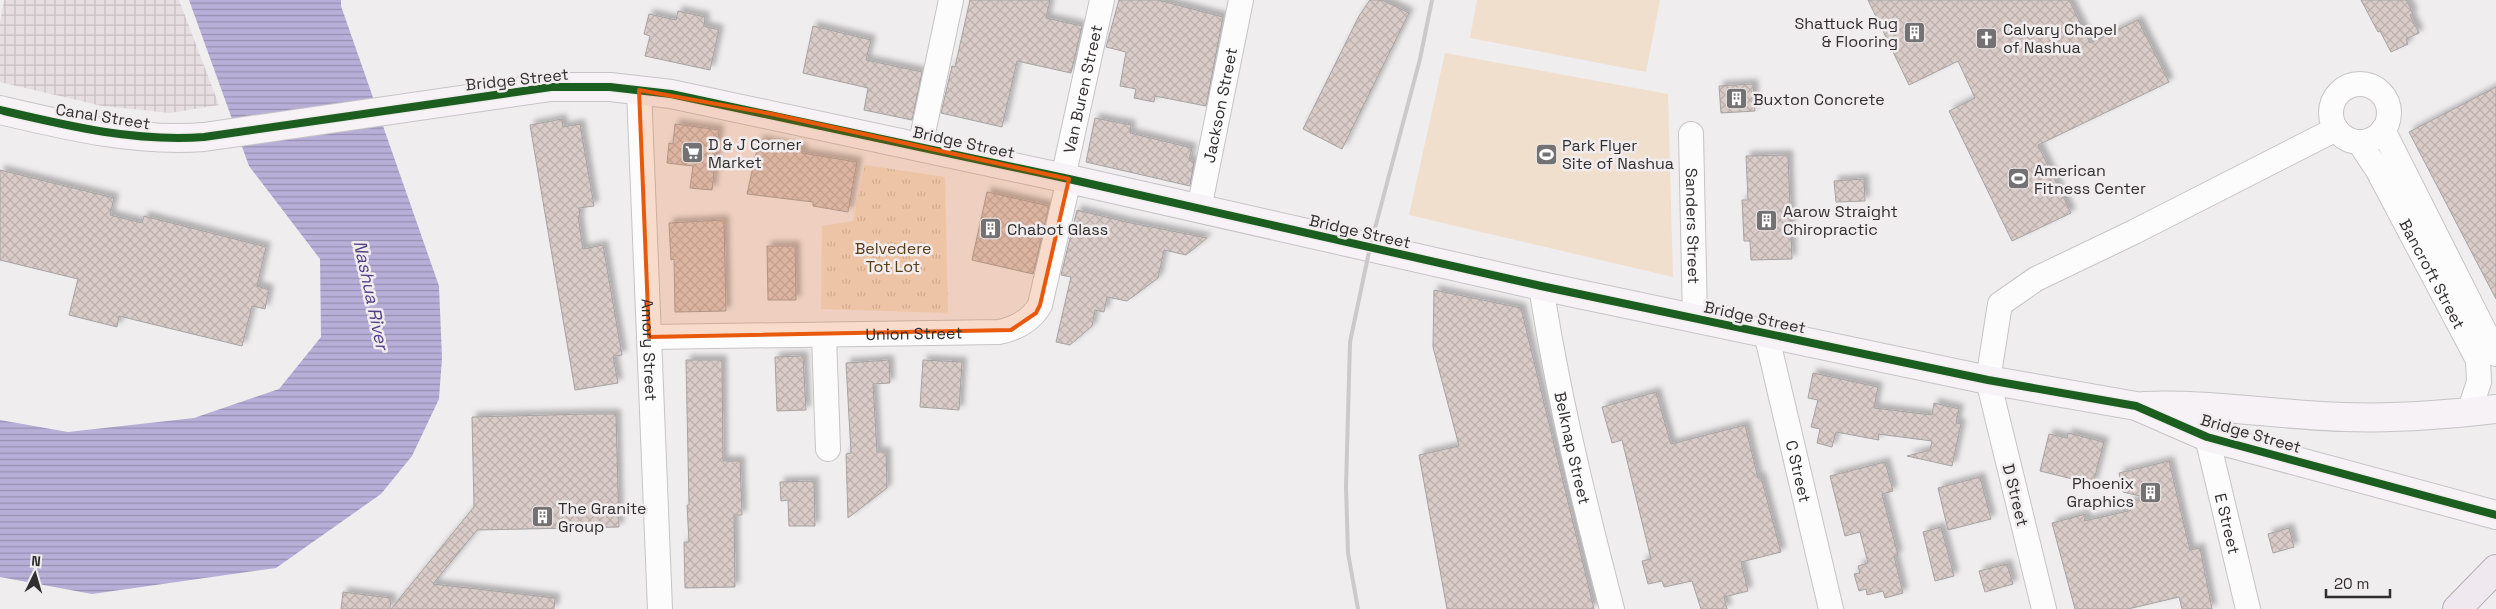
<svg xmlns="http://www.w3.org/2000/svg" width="2496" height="609" font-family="'Space Grotesk',sans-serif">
	<defs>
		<pattern id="industrial-grid" width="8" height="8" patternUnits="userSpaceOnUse" patternTransform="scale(1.25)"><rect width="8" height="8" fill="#e6dee0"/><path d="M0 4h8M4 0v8" fill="none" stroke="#c6bfc0"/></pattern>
		<pattern id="park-tufts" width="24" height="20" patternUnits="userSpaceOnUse" patternTransform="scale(1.25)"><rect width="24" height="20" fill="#f1dfce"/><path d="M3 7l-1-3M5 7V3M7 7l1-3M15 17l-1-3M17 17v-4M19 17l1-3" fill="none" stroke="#cfc0b1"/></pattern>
		<pattern id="water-rules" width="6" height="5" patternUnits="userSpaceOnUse" patternTransform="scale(1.25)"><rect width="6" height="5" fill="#b8afd9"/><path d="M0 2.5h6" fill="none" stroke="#968fb0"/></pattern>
		<pattern id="building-cross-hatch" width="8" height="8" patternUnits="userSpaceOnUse" patternTransform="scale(1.25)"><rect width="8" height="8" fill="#d9cbc8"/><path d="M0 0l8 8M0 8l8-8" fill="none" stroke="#bbafac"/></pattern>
		<filter id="shadow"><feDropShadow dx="4.5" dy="-4.5" stdDeviation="2.5" flood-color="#0004"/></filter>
	</defs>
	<rect width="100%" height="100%" fill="#f0edee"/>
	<!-- industrial -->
	<path fill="url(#industrial-grid)" d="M4 0H179L219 105 170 113 102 106 0 82V23Z"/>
	<!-- park -->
	<path fill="url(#park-tufts)" d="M865 165 945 177 948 313 821 309 822 226 853 221Z"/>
	<!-- garden -->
	<path fill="#f1dfce" d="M1477 0H1660L1646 72 1470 38Z
		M1445 53 1668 94 1673 277 1409 215Z"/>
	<!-- water -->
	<path fill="url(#water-rules)" d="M189 0H341V6L439 286 442 358 439 399 412 456 381 494 276 568 92 594 0 577V420L68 432 194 418 279 389 321 337 320 259 249 166Z"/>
	<!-- building -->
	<path fill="url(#building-cross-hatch)" stroke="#a6a3a4" filter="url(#shadow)" d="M970 0H1050L1046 18 1082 26 1071 73 1017 61 1002 127 941 113 952 66 955 67Z
		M1119 0H1158L1223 17 1206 106 1155 96 1154 102 1134 98 1136 89 1120 86 1126 52 1106 47Z
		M1370 0H1382L1409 13 1342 149 1303 129 1359 16Z
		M1868 0H2069L2090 43 2138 20 2169 82 2038 145 2071 213 2012 241 1949 111 1975 98 1958 61 1909 85Z
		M2361 0H2406L2413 13 2410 15 2419 33 2406 39 2408 44 2391 52 2380 31 2378 32Z
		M678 11 705 17 704 26 719 30 710 70 645 56 650 36 644 34 649 14 676 20Z
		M813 26 871 40 866 60 922 72 912 120 864 110 868 88 803 73Z
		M1753 84 1755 111 1721 113 1719 86Z
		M2496 87V299L2409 132Z
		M1095 118 1131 125 1130 133 1192 148 1189 160 1194 162 1190 186 1086 162Z
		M562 119 563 127 580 124 594 206 579 208 580 216H578L583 249 603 245 622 355 613 356 618 383 575 390 530 125Z
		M675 124 719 130 712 190 690 188 693 166 667 163 669 143 673 144Z
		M759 140 803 149 802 153 857 162 848 212 813 206V202L747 194Z
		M1788 155 1792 259 1751 260 1750 241H1744L1742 200H1748L1746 156Z
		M0 170 114 198 110 215 142 223 144 216 266 247 257 286 269 290 265 309 252 306 242 346 119 316 117 327 69 315 78 279 0 260Z
		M1864 179 1865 201 1836 202 1834 181Z
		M987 192 1049 206 1033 274 972 260Z
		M1077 210 1126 222 1207 238 1186 255 1164 250 1158 278 1127 301 1107 297 1104 312 1095 310 1092 326 1070 345 1056 342 1071 277 1061 275Z
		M724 220 726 311 675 312 674 259 671 260 669 223Z
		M767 246H795L796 300H768Z
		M1434 290 1521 308 1594 609H1447L1419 455 1459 446 1433 347Z
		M803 356 806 410 777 411 775 357Z
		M686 360H722L723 461H740L742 515H734L735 587 685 588 684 542H689L687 505H689Z
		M889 360 890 383 873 384 877 452H886L887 488 848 518 846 454 851 453 846 363Z
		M923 360 962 362 959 410 920 407Z
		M1813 373 1878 387 1874 408 1932 415 1934 403 1959 409 1956 423 1961 424 1952 466 1907 456 1930 450 1932 441 1878 434 1879 440 1836 432 1832 447 1817 443 1820 429 1811 427 1818 400 1808 398Z
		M1656 392 1671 444 1745 425 1758 478 1761 477 1781 552 1741 562 1748 591 1724 597 1727 609H1701L1692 581 1664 587 1662 581 1648 584 1642 561 1651 559 1622 440 1612 443 1602 407Z
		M589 414H616L619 527 477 530 433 584 555 598 554 609H391L474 507 472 417Z
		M2068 433 2104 442 2093 484 2040 471 2049 434 2067 438Z
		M2169 461 2190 550 2200 548 2212 609H2182L2179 597 2128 609H2075L2052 523 2086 514 2084 521 2128 511 2126 503 2148 498 2123 492 2119 473Z
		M1885 462 1893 491 1882 494 1898 555 1894 556 1903 593 1885 598 1883 591 1867 595 1866 589 1859 591 1854 574 1860 573 1858 566 1868 563 1860 532 1845 536 1830 476Z
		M1980 477 1991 519 1948 530 1938 488Z
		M814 481 815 526H789L788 500 781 501 780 482Z
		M1941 527 1954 576 1935 581 1923 532Z
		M2289 528 2294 547 2273 553 2268 534Z
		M2007 564 2013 584 1985 592 1979 571Z
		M343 592 391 598 390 609H341Z"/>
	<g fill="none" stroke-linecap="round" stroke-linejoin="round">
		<defs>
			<g id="street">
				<circle cx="2360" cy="113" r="29"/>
				<path id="s1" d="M639 90 660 609"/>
				<path d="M2383 130 2496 354"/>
				<path id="s2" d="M1691 134 1695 318"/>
				<path id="s3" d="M2359 142 2377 169 2478 360 2479 382 2469 412"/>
				<path d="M920 147 951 0"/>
				<path id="s4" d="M1063 178 1102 0"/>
				<path id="s5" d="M1199 209 1241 0"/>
				<path id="s6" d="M1541 286C1558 395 1584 502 1612 609"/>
				<path id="s7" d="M1766 333 1831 609"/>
				<path d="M824 335 828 449"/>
				<path id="s8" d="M649 337 999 332C1015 329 1032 320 1040 305L1069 179"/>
				<path id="s9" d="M2207 437 2248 609"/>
				<path d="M2044 609 1988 380 2000 304 2036 279 2134 232 2336 129"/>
			</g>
			<path id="secondary" d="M0 110C68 126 134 142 204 137L551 87H610L671 94 1069 179 1541 286 1988 380 2136 406 2207 437 2496 515
				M2143 406C2210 403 2277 415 2344 417 2395 419 2446 415 2496 409"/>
			<path id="primary" d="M2457 609 2496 569"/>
		</defs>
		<!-- street casing -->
		<use href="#street" stroke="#c6c4c5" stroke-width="26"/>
		<!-- secondary casing -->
		<use href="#secondary" stroke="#c6c4c5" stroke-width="30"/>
		<!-- primary casing -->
		<use href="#primary" stroke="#b8acb6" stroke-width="30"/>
		<!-- street -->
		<use href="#street" stroke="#fdfcfc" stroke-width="24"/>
		<!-- secondary -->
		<use href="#secondary" stroke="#f6f2f6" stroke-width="28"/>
		<!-- primary -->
		<use href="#primary" stroke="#efe9ef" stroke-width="28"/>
		<!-- rail -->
		<path stroke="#cbc9c9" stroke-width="4" d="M1358 609 1348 553 1346 486 1350 342 1370 247 1420 59 1432 0"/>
		<defs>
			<path id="cycleway" d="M0 110C68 126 134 142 204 137L551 87H610L671 94 1069 179 1541 286 1988 380 2136 406 2207 437 2496 515"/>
		</defs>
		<!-- cycleway casing -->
		<use href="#cycleway" stroke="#f1eced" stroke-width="11"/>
		<!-- cycleway -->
		<use href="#cycleway" stroke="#1b5e20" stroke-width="8"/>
	</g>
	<!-- marked area -->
	<path fill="#e8590c" fill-opacity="0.2" stroke="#e8590c" stroke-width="4" stroke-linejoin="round" d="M639 90 772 114 1069 179 1040 305 1036 313 1011 330 649 337Z"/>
	<!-- icons -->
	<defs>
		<symbol id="building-square" viewBox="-11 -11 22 22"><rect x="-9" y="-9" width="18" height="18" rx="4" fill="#737171" stroke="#f1eced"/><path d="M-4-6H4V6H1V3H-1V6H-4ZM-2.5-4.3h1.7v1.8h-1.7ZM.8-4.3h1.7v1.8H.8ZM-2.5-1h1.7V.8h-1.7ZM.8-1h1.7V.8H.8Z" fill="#fff"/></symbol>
		<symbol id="church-square" viewBox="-11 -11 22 22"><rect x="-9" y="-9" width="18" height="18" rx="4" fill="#737171" stroke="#f1eced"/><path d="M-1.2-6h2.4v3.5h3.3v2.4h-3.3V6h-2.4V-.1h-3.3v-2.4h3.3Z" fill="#fff"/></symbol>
		<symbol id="supermarket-square" viewBox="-11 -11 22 22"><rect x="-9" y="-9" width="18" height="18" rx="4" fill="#737171" stroke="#f1eced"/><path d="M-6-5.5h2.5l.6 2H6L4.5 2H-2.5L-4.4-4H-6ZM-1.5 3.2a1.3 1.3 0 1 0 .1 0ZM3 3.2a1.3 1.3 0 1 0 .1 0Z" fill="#fff"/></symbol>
		<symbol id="stadium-square" viewBox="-11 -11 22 22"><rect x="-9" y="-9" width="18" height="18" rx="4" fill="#737171" stroke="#f1eced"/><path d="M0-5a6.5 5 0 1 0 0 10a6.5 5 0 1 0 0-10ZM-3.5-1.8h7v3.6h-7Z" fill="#fff"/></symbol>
	</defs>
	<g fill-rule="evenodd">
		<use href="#building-square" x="1902" y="20" width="25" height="25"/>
		<use href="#church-square" x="1974" y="26" width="25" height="25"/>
		<use href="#building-square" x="1724" y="86" width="25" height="25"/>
		<use href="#supermarket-square" x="680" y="140" width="25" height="25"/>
		<use href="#stadium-square" x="1534" y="142" width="25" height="25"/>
		<use href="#stadium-square" x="2006" y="166" width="25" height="25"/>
		<use href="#building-square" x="1754" y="208" width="25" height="25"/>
		<use href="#building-square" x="978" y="216" width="25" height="25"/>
		<use href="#building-square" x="2138" y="480" width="25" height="25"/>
		<use href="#building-square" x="530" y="504" width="25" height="25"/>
	</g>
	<g text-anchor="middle" stroke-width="5" stroke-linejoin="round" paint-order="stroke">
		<!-- poi labels -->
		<g font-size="16" fill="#302e2e" stroke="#f1eced" text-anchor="start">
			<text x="1898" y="29" text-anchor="end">Shattuck Rug<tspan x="1898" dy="18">&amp; Flooring</tspan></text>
			<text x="2003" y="35">Calvary Chapel<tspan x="2003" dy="18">of Nashua</tspan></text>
			<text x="1753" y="105">Buxton Concrete</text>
			<text x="708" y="150">D &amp; J Corner<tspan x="708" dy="18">Market</tspan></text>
			<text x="1562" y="151">Park Flyer<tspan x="1562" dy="18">Site of Nashua</tspan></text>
			<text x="2034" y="176">American<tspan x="2034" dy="18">Fitness Center</tspan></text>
			<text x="1783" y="217">Aarow Straight<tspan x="1783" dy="18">Chiropractic</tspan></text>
			<text x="1007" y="235">Chabot Glass</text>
			<text x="2134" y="489" text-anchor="end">Phoenix<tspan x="2134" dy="18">Graphics</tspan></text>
			<text x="558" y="514">The Granite<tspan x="558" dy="18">Group</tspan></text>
		</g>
		<!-- street labels -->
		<g font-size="16" fill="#302e2e" stroke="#f1eced">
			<text transform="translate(517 79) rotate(-6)" y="6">Bridge Street</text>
			<text dy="6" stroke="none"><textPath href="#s4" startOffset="91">Van Buren Street</textPath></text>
			<text dy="6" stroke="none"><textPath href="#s5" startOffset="106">Jackson Street</textPath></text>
			<text transform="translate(103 116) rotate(9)" y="6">Canal Street</text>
			<text transform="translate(964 142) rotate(12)" y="6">Bridge Street</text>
			<text dy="6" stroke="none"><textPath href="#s2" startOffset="92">Sanders Street</textPath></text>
			<text transform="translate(1360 231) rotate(13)" y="6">Bridge Street</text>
			<text dy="6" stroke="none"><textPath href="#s3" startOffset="151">Bancroft Street</textPath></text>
			<text transform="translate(1755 317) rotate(12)" y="6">Bridge Street</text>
			<text dy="6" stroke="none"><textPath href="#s8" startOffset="265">Union Street</textPath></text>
			<text dy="6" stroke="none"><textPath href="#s1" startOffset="260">Amory Street</textPath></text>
			<text transform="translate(2251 433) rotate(16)" y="6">Bridge Street</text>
			<text dy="6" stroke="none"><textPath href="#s6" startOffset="165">Belknap Street</textPath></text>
			<text dy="6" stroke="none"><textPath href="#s7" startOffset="142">C Street</textPath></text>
			<text transform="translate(2016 495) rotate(76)" y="6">D Street</text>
			<text dy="6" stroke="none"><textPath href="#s9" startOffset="89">E Street</textPath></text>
		</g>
		<!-- park labels -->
		<g font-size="16" fill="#5a3b12" stroke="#f1eced">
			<text x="893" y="254">Belvedere<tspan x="893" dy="18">Tot Lot</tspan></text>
		</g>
		<!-- water labels -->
		<g font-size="18" font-style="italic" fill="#523f87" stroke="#f1eced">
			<text transform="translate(371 295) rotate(78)" y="6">Nashua River</text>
		</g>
	</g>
	<!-- north arrow -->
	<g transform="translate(35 574) rotate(5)" stroke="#f1eced" stroke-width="4" paint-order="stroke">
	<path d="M0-4L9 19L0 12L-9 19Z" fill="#302e2e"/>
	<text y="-8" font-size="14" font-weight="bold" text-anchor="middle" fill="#302e2e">N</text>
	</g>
	<!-- scale -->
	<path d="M2326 589v8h64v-8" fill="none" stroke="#302e2e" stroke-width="2.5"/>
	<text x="2334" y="589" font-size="15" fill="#302e2e" stroke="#f1eced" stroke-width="4" paint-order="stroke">20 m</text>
</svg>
